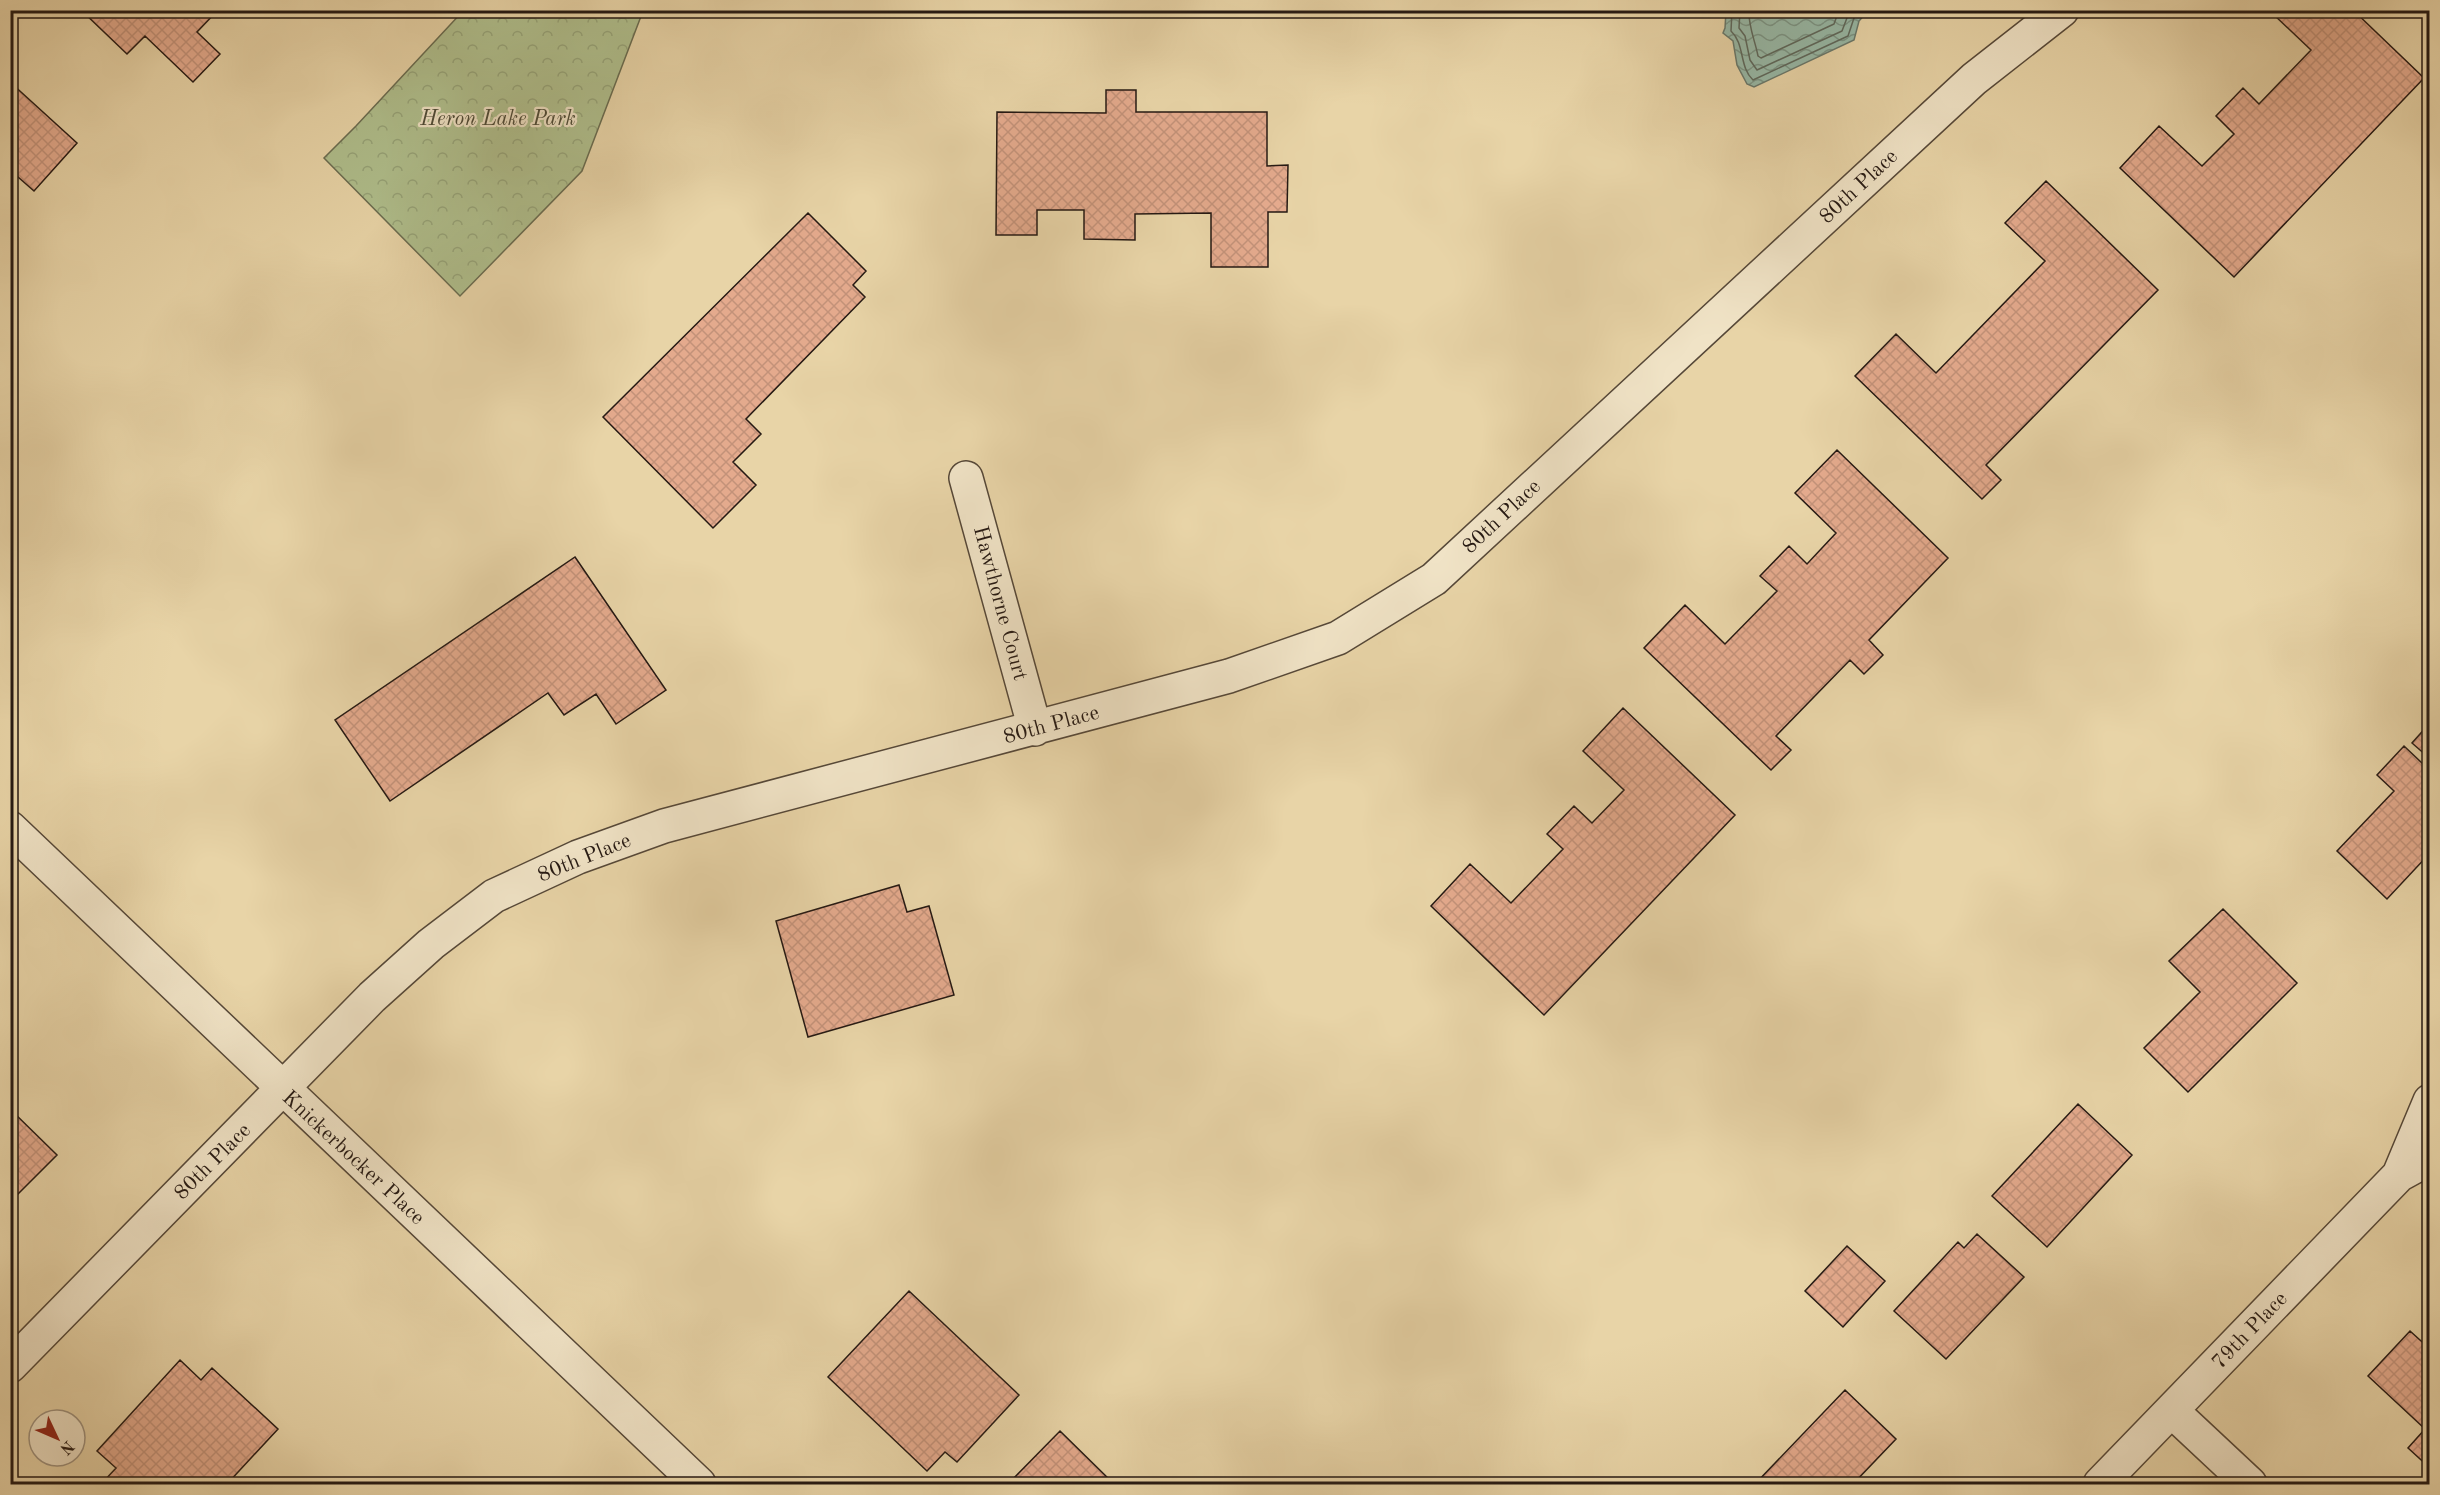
<svg xmlns="http://www.w3.org/2000/svg" width="2440" height="1495" font-family="'Old Standard TT',serif">
	<defs>
		<pattern id="park-crowns" width="20" height="18" patternUnits="userSpaceOnUse" patternTransform="scale(1.5)"><rect width="20" height="18" fill="#afbe8c"/><path d="M2 6a3 3 0 1 1 6 0M12 15a3 3 0 1 1 6 0" fill="none" stroke="#96a378"/></pattern>
		<pattern id="water-waves" width="16" height="10" patternUnits="userSpaceOnUse" patternTransform="scale(1.5)"><rect width="16" height="10" fill="#97b8a6"/><path d="M0 5q4-4 8 0t8 0" fill="none" stroke="#7b9586"/></pattern>
		<pattern id="building-cross-hatch" width="8" height="8" patternUnits="userSpaceOnUse" patternTransform="scale(1.5)"><rect width="8" height="8" fill="#e4aa8d"/><path d="M0 0l8 8M0 8l8-8" fill="none" stroke="#c39279"/></pattern>
	</defs>
	<rect width="100%" height="100%" fill="#e8d4a7"/>
	<filter id="stains"><feTurbulence type="fractalNoise" baseFrequency=".00333" numOctaves="4"/><feColorMatrix values="0 0 0 0 .2 0 0 0 0 .09 0 0 0 0 .02 0 0 0 .5 -.17"/></filter>
	<radialGradient id="worn" r=".72"><stop offset=".6" stop-color="#630" stop-opacity="0"/><stop offset="1" stop-color="#630" stop-opacity=".3"/></radialGradient>
	<!-- park -->
	<path fill="url(#park-crowns)" stroke="#6a6c50" stroke-width="1.5" d="M463 11H643L582 171 460 296 324 158 356 126Z"/>
	<!-- water -->
	<path fill="url(#water-waves)" stroke="#69786b" stroke-width="1.5" d="M1726 11V10L1868 11 1859 21 1854 40 1754 87 1747 84 1737 65 1733 41 1723 33 1725 28Z"/>
	<g fill="none" stroke-linecap="round" stroke-linejoin="round">
		<!-- shore -->
		<path stroke="#5e685c" stroke-width="1.5" d="M1732 10 1731 31C1745 44 1739 67 1753 80L1848 36 1854 18 1860 10
			M1740 10 1739 28 1745 36 1750 60 1757 70 1842 31 1850 10
			M1749 10C1748 26 1755 40 1758 56L1761 58 1834 24 1839 10"/>
	</g>
	<!-- building -->
	<path fill="url(#building-cross-hatch)" stroke="#251913" stroke-width="1.5" d="M81 10H218L197 32 220 54 193 82 145 36 127 54Z
		M2275 10H2353L2424 78 2234 277 2120 168 2159 126 2202 166 2234 134 2216 116 2243 88 2259 104 2311 50 2272 13Z
		M10 82 77 143 34 191 18 177 10 185Z
		M1106 90H1136V112H1267V166L1288 165 1287 212H1268V267H1211V213L1135 214V240L1084 239V210H1037V235H996L997 112 1106 113Z
		M2046 181 2158 290 1986 465 2001 480 1982 499 1855 376 1896 334 1936 373 2045 261 2005 223Z
		M808 213 866 271 853 285 865 297 746 419 761 434 733 462 756 485 713 528 603 417Z
		M1837 450 1948 558 1869 640 1883 655 1864 674 1850 660 1776 736 1791 750 1771 770 1644 648 1685 605 1725 644 1777 591 1760 576 1789 546 1807 564 1836 533 1795 493Z
		M575 557 666 690 616 724 596 694 564 715 548 693 390 801 335 720Z
		M1623 708 1735 815 1544 1015 1431 906 1470 864 1511 903 1563 849 1547 834 1574 806 1592 823 1624 790 1583 751Z
		M2429 724 2430 853 2387 899 2337 851 2394 791 2377 775 2404 746 2422 763 2428 757 2412 743Z
		M899 885 907 912 929 906 954 995 808 1037 776 921Z
		M2223 909 2297 983 2188 1092 2144 1048 2200 992 2169 961Z
		M2078 1104 2132 1155 2047 1247 1992 1196Z
		M10 1109 57 1155 10 1202Z
		M1977 1234 2024 1277 1946 1359 1894 1311 1958 1242 1964 1248Z
		M1847 1246 1885 1281 1843 1327 1805 1291Z
		M909 1291 1019 1395 957 1462 945 1452 927 1471 828 1377Z
		M2410 1331 2430 1349V1468L2408 1448 2425 1429 2368 1376Z
		M180 1360 201 1380 212 1368 278 1429 227 1484H106L103 1482 116 1468 97 1451Z
		M1845 1390 1896 1439 1853 1484H1755Z
		M1060 1431 1114 1484H1008Z"/>
	<g fill="none" stroke-linecap="round" stroke-linejoin="round">
		<defs>
			<path id="minor" d="M966 478 1035 729
				M10 828 699 1484
				M2399 1175 2430 1101
				M10 1366 372 997 431 944 494 896 578 857 664 826 1229 676 1338 638 1434 579 1974 79 2062 10
				M2172 1411 2250 1484
				M2100 1484 2399 1175 2430 1158"/>
		</defs>
		<!-- minor casing -->
		<use href="#minor" stroke="#564838" stroke-width="36"/>
		<!-- minor -->
		<use href="#minor" stroke="#f0e3c6" stroke-width="33"/>
	</g>
	<g text-anchor="middle" stroke-width="4.5" stroke-linejoin="round" paint-order="stroke">
		<!-- park labels -->
		<g font-size="21" font-style="italic" fill="#4e4b37" stroke="#f0e3c6">
			<text x="498" y="125">Heron Lake Park</text>
		</g>
		<!-- street labels -->
		<g font-size="21" fill="#251913" stroke="#f0e3c6">
			<text transform="translate(1858 186) rotate(-43)" y="7">80th Place</text>
			<text transform="translate(1501 516) rotate(-43)" y="7">80th Place</text>
			<text transform="translate(1001 603) rotate(75)" y="7">Hawthorne Court</text>
			<text transform="translate(1051 724) rotate(-15)" y="7">80th Place</text>
			<text transform="translate(584 857) rotate(-22)" y="7">80th Place</text>
			<text transform="translate(354 1157) rotate(43)" y="7">Knickerbocker Place</text>
			<text transform="translate(212 1161) rotate(-45)" y="7">80th Place</text>
			<text transform="translate(2249 1330) rotate(-46)" y="7">79th Place</text>
		</g>
	</g>
	<!-- margin -->
	<rect width="2440" height="1495" fill="none" stroke="#e8d4a7" stroke-width="36"/>
	<rect x="12" y="12" width="2416" height="1471" fill="none" stroke="#251913" stroke-width="3"/>
	<rect x="18" y="18" width="2404" height="1459" fill="none" stroke="#251913" stroke-width="1.5"/>
	<!-- north arrow -->
	<g transform="translate(57 1438) rotate(134)"><circle r="28" fill="#f0e3c6" stroke="#9f927e" stroke-width="1.5"/>
	<path d="M0-4.5L10 22L0 15L-10 22Z" fill="#8f2418"/>
	<text y="-9" font-size="16" font-weight="bold" text-anchor="middle" fill="#251913">N</text>
	</g>
	<rect width="100%" height="100%" filter="url(#stains)"/>
	<rect width="100%" height="100%" fill="url(#worn)"/>
</svg>
